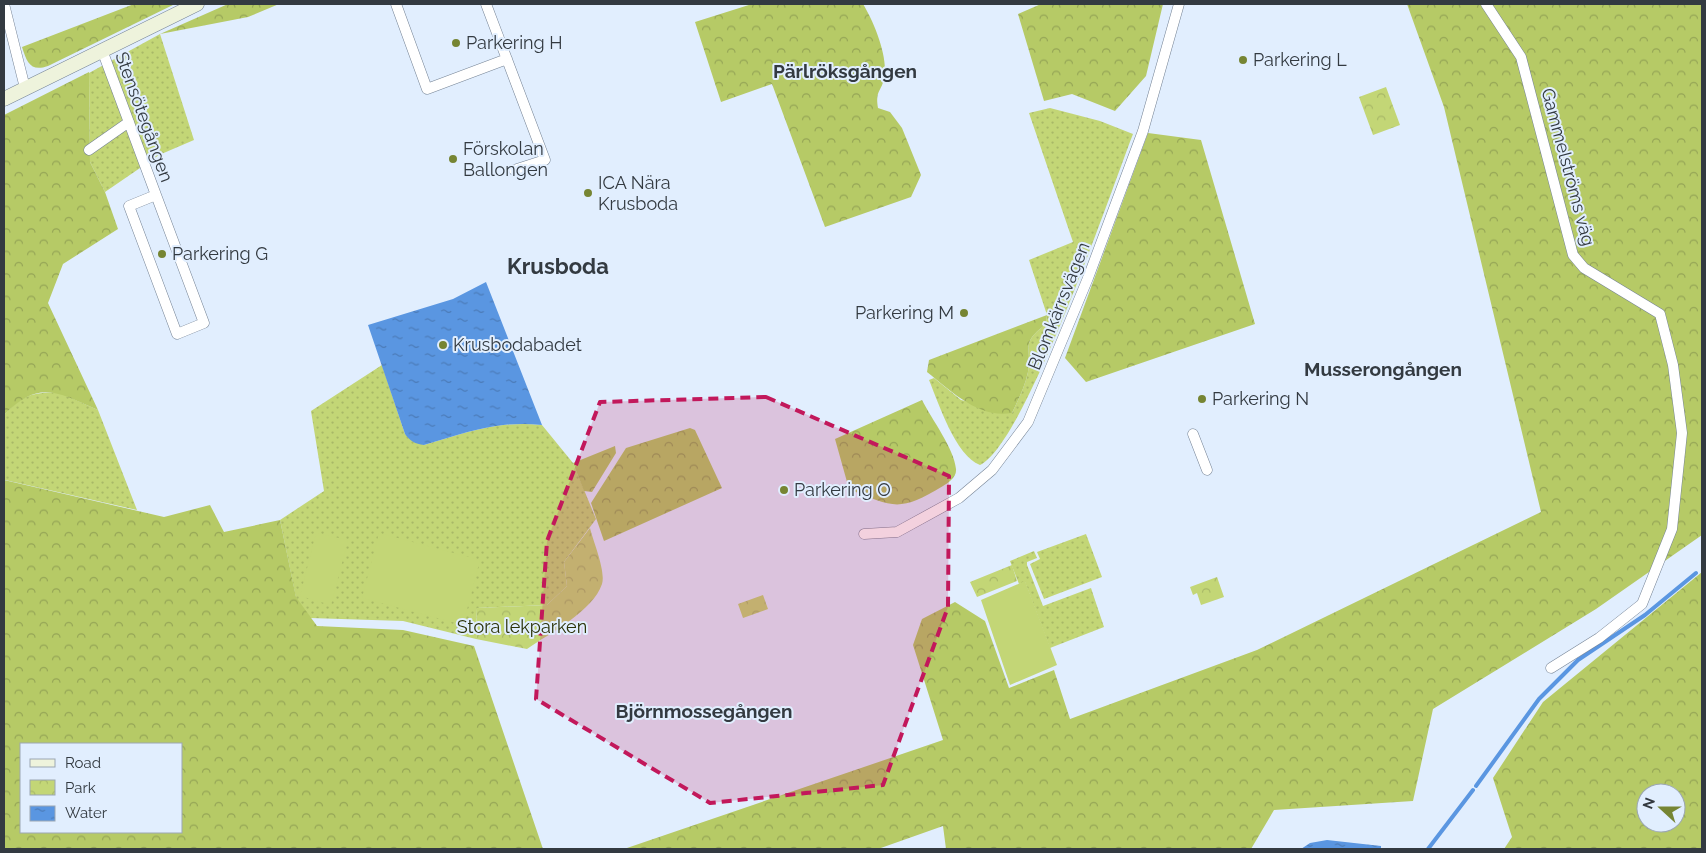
<svg xmlns="http://www.w3.org/2000/svg" width="1706" height="853" font-family="Raleway,sans-serif">
	<defs>
		<pattern id="grass-dots" width="8" height="8" patternUnits="userSpaceOnUse" patternTransform="scale(1.25)"><rect width="8" height="8" fill="#c3d676"/><path d="M2 2h.1M6 6h.1" fill="none" stroke="#a8b867" stroke-width="1.8" stroke-linecap="round"/></pattern>
		<pattern id="forest-crowns" width="20" height="18" patternUnits="userSpaceOnUse" patternTransform="scale(1.25)"><rect width="20" height="18" fill="#b6ca66"/><path d="M2 6a3 3 0 1 1 6 0M12 15a3 3 0 1 1 6 0" fill="none" stroke="#95a556"/></pattern>
		<pattern id="park-crowns" width="20" height="18" patternUnits="userSpaceOnUse" patternTransform="scale(1.25)"><rect width="20" height="18" fill="#c3d676"/><path d="M2 6a3 3 0 1 1 6 0M12 15a3 3 0 1 1 6 0" fill="none" stroke="#a8b867"/></pattern>
		<pattern id="water-ripples" width="26" height="14" patternUnits="userSpaceOnUse" patternTransform="scale(1.25)"><rect width="26" height="14" fill="#5a96e1"/><path d="M2 4q2-2 4 0t4 0M15 11q2-2 4 0t4 0" fill="none" stroke="#4b7bb8"/></pattern>
	</defs>
	<rect width="100%" height="100%" fill="#e1eefe"/>
	<!-- grass -->
	<path fill="url(#grass-dots)" d="M160 34 194 140 159 155 105 192 90 162 89 73Z
		M1050 108 1100 121 1133 134C1111 191 1025 444 980 465 955 455 939 404 929 380L934 378 961 400 1012 413C1018 400 1025 387 1028 372 1032 346 1020 344 1046 324L1047 315 1029 260 1073 242 1029 113Z
		M382 365 405 434 424 445C466 433 497 420 542 425L573 463 596 519 564 562 567 586 547 605 477 608 476 639 403 621 310 618 296 598 280 520 324 491 311 411Z
		M58 392 98 410 137 510 5 480 4 415C23 395 30 393 58 392Z
		M1086 534 1102 577 1044 599 1030 564 1040 559 1037 552Z
		M1034 551 1037 558 1027 562V565L1043 606 1091 588 1104 627 1050 648 1025 582 1019 584 1010 561Z"/>
	<!-- forest -->
	<path fill="url(#forest-crowns)" fill-rule="evenodd" d="M134 4H175L48 66C31 72 27 63 22 47Z
		M228 4H279L248 17 160 34Z
		M752 4H863C874 22 889 58 884 79 881 92 875 91 878 108L890 112 902 128 921 175 911 197 825 227 772 84 721 102 695 22Z
		M1041 4H1163L1146 76 1115 111 1072 94 1044 101 1018 14Z
		M1407 4H1702V535L1596 609 1433 709 1413 801 1274 810 1251 849H946L943 826 878 849H624L943 740 913 645 922 619 955 602 985 621 1009 688 1054 670 1070 719 1257 650 1541 512 1444 107Z
		M89 72 90 162 105 192 118 229 63 264 48 303 98 410C57 392 39 379 4 415V115Z
		M1148 133 1201 140 1255 324 1086 382 1065 358Z
		M1047 315 1046 324C1020 344 1032 346 1028 372 1025 387 1018 400 1012 413 979 419 951 391 927 372L929 360Z
		M922 400C932 420 954 448 956 469 957 477 948 483 943 486 900 512 894 508 849 489L835 439Z
		M690 428 695 430 722 488 604 541 591 503 626 448Z
		M615 446 616 453 592 492 584 491 573 463Z
		M4 480 164 517 210 505 224 532 280 520 296 597 317 626 403 630 474 646 543 849H4ZM181 744V832H21V744Z
		M1702 572V849H1504L1512 837 1493 778 1543 702ZM1646 793H1676V823H1646Z"/>
	<!-- park -->
	<path fill="url(#park-crowns)" d="M1386 87 1400 125 1373 135 1359 97Z
		M590 528C593 541 606 571 602 584 593 611 550 633 527 649L476 639 477 608 547 605 567 586 564 562Z
		M1012 565 1017 581 977 597 970 582Z
		M1217 577 1224 597 1201 605 1197 593 1193 595 1190 587Z
		M763 595 768 609 743 618 738 604Z"/>
	<!-- garden -->
	<path fill="#c3d676" d="M316 533 348 540 331 605 300 596Z
		M379 533 480 560 463 625 362 598Z
		M1025 581 1057 665 1010 685 981 600Z"/>
	<!-- water -->
	<path fill="url(#water-ripples)" d="M486 282 542 425C497 420 466 433 424 445 415 444 410 441 405 434L368 325 453 299Z
		M1327 840 1381 846V849H1301L1310 843Z"/>
	<g fill="none" stroke-linecap="round" stroke-linejoin="round">
		<!-- stream -->
		<path stroke="#5a96e1" stroke-width="4" d="M1476 786 1539 699 1578 660 1645 615 1696 573
			M1428 849 1473 790"/>
		<defs>
			<path id="street" d="M4 4 25 88
				M396 4 427 89 507 59
				M486 4 545 160 514 170
				M1486 4 1521 57 1573 255 1584 268 1660 314 1673 365 1682 433 1672 529 1642 604 1599 638 1551 668
				M102 50 156 195 129 206 177 334 204 323 156 195
				M89 150 129 122
				M1193 434 1207 470
				M864 534 897 532 959 498 992 470 1028 422 1088 278 1143 131 1179 4"/>
			<path id="secondary" d="M4 99 197 4"/>
		</defs>
		<!-- street casing -->
		<use href="#street" stroke="#758395" stroke-width="11"/>
		<!-- secondary casing -->
		<use href="#secondary" stroke="#758395" stroke-width="15"/>
		<!-- street -->
		<use href="#street" stroke="#fff" stroke-width="10"/>
		<!-- secondary -->
		<use href="#secondary" stroke="#eef3dc" stroke-width="14"/>
	</g>
	<!-- marked area -->
	<path fill="#c2185b" fill-opacity="0.2" stroke="#c2185b" stroke-width="4" stroke-dasharray="10 6" stroke-linejoin="round" d="M766 397 949 476 948 607 883 785 710 803 536 699 547 541 600 402Z"/>
	<!-- markers -->
	<g fill="#768533" stroke="#e1eefe" stroke-width="2">
		<circle cx="456" cy="43" r="5"/>
		<circle cx="1243" cy="60" r="5"/>
		<circle cx="453" cy="159" r="5"/>
		<circle cx="588" cy="193" r="5"/>
		<circle cx="162" cy="254" r="5"/>
		<circle cx="964" cy="313" r="5"/>
		<circle cx="443" cy="345" r="5"/>
		<circle cx="1202" cy="399" r="5"/>
		<circle cx="784" cy="490" r="5"/>
	</g>
	<g text-anchor="middle" stroke-width="4" stroke-linejoin="round" paint-order="stroke">
		<!-- poi labels -->
		<g font-size="18" fill="#333a41" stroke="#e1eefe" text-anchor="start">
			<text x="466" y="49">Parkering H</text>
			<text x="1253" y="66">Parkering L</text>
			<text x="463" y="155">Förskolan<tspan x="463" dy="21">Ballongen</tspan></text>
			<text x="598" y="189">ICA Nära<tspan x="598" dy="21">Krusboda</tspan></text>
			<text x="172" y="260">Parkering G</text>
			<text x="954" y="319" text-anchor="end">Parkering M</text>
			<text x="453" y="351">Krusbodabadet</text>
			<text x="1212" y="405">Parkering N</text>
			<text x="794" y="496">Parkering O</text>
		</g>
		<!-- street labels -->
		<g font-size="18" fill="#333a41" stroke="#e1eefe">
			<text transform="translate(144 117) rotate(70)" y="6">Stensötegången</text>
			<text transform="translate(1568 167) rotate(75)" y="6">Gammelströms väg</text>
			<text transform="translate(1059 306) rotate(-68)" y="6">Blomkärrsvägen</text>
		</g>
		<!-- park labels -->
		<g font-size="18" fill="#2b3207" stroke="#e1eefe">
			<text x="522" y="633">Stora lekparken</text>
		</g>
		<!-- neighbourhood labels -->
		<g font-size="19" font-weight="bold" fill="#333a41" stroke="#e1eefe">
			<text x="845" y="78">Pärlröksgången</text>
			<text x="1383" y="376">Musserongången</text>
			<text x="704" y="718">Björnmossegången</text>
		</g>
		<!-- district labels -->
		<g font-size="22" font-weight="bold" fill="#333a41" stroke="#e1eefe">
			<text x="558" y="274">Krusboda</text>
		</g>
	</g>
	<!-- border -->
	<rect width="1706" height="853" fill="none" stroke="#333a41" stroke-width="10"/>
	<!-- legend -->
	<rect x="20" y="743" width="162" height="90" fill="#e1eefe" stroke="#9ba6b2"/>
	<rect x="30" y="759" width="25" height="8" fill="#eef3dc" stroke="#9ba6b2"/>
	<text x="65" y="768" font-size="15" fill="#333a41">Road</text>
	<rect x="30" y="780" width="25" height="15" fill="url(#park-crowns)" stroke="#9ba6b2"/>
	<text x="65" y="793" font-size="15" fill="#333a41">Park</text>
	<rect x="30" y="806" width="25" height="15" fill="url(#water-ripples)" stroke="#9ba6b2"/>
	<text x="65" y="818" font-size="15" fill="#333a41">Water</text>
	<!-- north arrow -->
	<g transform="translate(1661 808) rotate(291)"><circle r="24" fill="#e1eefe" stroke="#9ba6b2"/>
	<path d="M0-4L9 19L0 12L-9 19Z" fill="#768533"/>
	<text y="-8" font-size="14" font-weight="bold" text-anchor="middle" fill="#333a41">N</text>
	</g>
</svg>
